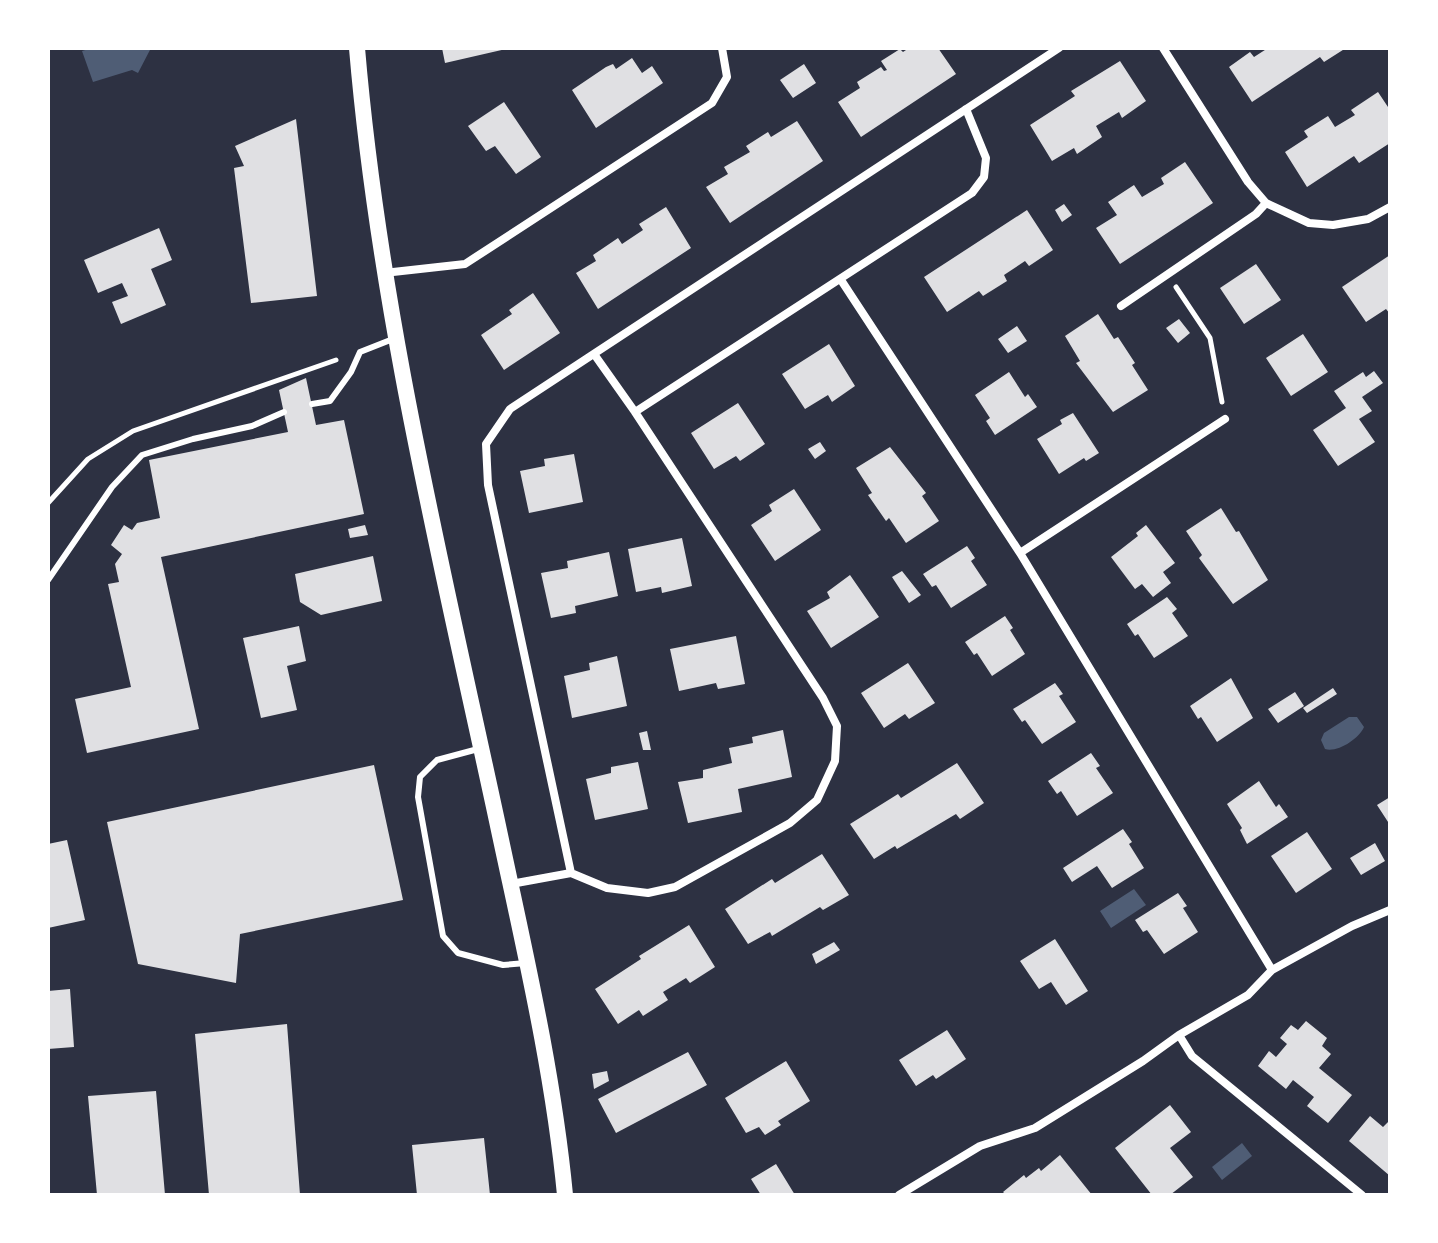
<svg xmlns="http://www.w3.org/2000/svg" width="1438" height="1243" font-family="Roboto,sans-serif">
	<rect width="100%" height="100%" fill="#2d3142"/>
	<!-- water -->
	<path fill="#4f5d75" d="M92 48H151L138 73 132 70 93 82 82 51Z
		M1349 717H1357L1364 727C1359 739 1337 753 1325 749L1321 740 1324 733Z
		M1134 889 1146 905 1111 928 1100 911Z
		M1242 1143 1252 1156 1222 1180 1212 1167Z"/>
	<!-- building -->
	<path fill="#e0e0e3" d="M442 48H506V49L445 63Z
		M909 48H938L956 74 861 137 838 102 860 88 857 82 881 67 884 71 887 70 881 61 900 49 903 52Z
		M1268 48H1346L1324 62 1320 57 1252 102 1229 67 1250 52 1254 57Z
		M632 58 642 73 652 66 663 83 596 128 572 90 606 67 613 64 616 69Z
		M1120 61 1146 101 1122 118 1119 112 1096 126 1102 137 1077 154 1074 148 1052 161 1030 125 1075 96 1071 91Z
		M804 64 816 83 793 98 780 80Z
		M1378 92 1390 110V143L1359 163 1354 156 1307 187 1285 152 1308 137 1304 131 1328 116 1335 127 1355 115 1351 110Z
		M504 102 541 157 516 174 495 146 486 151 468 126Z
		M296 119 317 296 251 303 234 168 244 166 235 146Z
		M797 121 823 161 730 223 706 187 728 174 724 167 750 152 746 146 768 132 771 137Z
		M1185 162 1213 203 1120 264 1096 228 1117 215 1108 202 1134 185 1142 197 1164 184 1161 178Z
		M1064 204 1072 215 1062 222 1055 210Z
		M666 207 691 248 598 309 576 273 596 261 593 255 618 238 622 244 643 230 639 224Z
		M1027 210 1053 250 1029 266 1025 261 1004 275 1007 281 983 296 979 291 947 312 924 277Z
		M159 228 172 260 151 269 166 305 121 324 112 302 128 296 122 283 98 293 84 260Z
		M1390 255V314L1386 309 1366 322 1342 287Z
		M1256 264 1281 300 1244 324 1220 288Z
		M533 293 560 333 504 370 481 335 512 314 509 310Z
		M1098 314 1114 339 1118 337 1135 363 1132 365 1148 390 1113 412 1076 363 1080 361 1065 336Z
		M1179 319 1190 333 1178 343 1166 328Z
		M1017 326 1027 341 1008 353 998 339Z
		M1303 334 1328 372 1291 396 1266 358Z
		M829 344 855 386 832 402 828 395 805 409 782 374Z
		M1374 371 1383 383 1362 397 1372 411 1359 419 1375 442 1338 466 1313 430 1346 408 1334 391 1363 372 1366 377Z
		M1009 372 1025 397 1028 394 1037 407 995 435 986 421 990 418 975 395Z
		M306 378 316 425 344 420 364 514 161 557 199 729 87 753 75 699 131 687 108 584 119 582 115 564 122 554 111 545 124 525 132 530 137 523 160 518 149 460 288 432 279 390Z
		M738 403 765 444 740 461 736 456 714 469 691 433Z
		M1073 413 1099 453 1086 461 1084 458 1059 474 1037 439 1062 424 1060 420Z
		M820 442 826 451 815 459 808 449Z
		M890 447 926 493 922 496 939 521 906 543 889 518 886 521 868 495 872 493 856 468Z
		M574 454 583 502 529 513 520 471 545 466 544 459Z
		M794 489 821 530 775 561 751 525 772 511 769 505Z
		M1221 508 1236 532 1239 531 1268 580 1233 604 1199 558 1202 555 1186 531Z
		M365 525 368 535 350 538 348 529Z
		M1146 525 1175 563 1163 572 1171 583 1153 597 1142 584 1135 589 1111 557 1138 536 1136 533Z
		M682 538 692 586 662 593 661 587 636 592 628 549Z
		M967 546 975 558 971 561 987 585 951 608 936 585 932 587 923 574Z
		M609 552 618 596 575 606 576 613 551 618 541 573 568 568 567 561Z
		M373 556 382 601 321 615 300 602 295 574Z
		M902 571 921 595 909 603 892 577Z
		M850 575 879 617 831 648 807 611 830 598 827 592Z
		M1167 597 1177 609 1172 613 1188 636 1154 658 1138 634 1135 636 1127 624Z
		M1005 616 1013 628 1010 630 1025 654 992 676 977 653 974 655 965 642Z
		M299 626 306 661 287 666 297 710 261 718 243 638Z
		M736 636 745 684 718 689 716 683 679 691 670 649Z
		M617 656 627 706 572 718 564 676 590 670 589 663Z
		M908 663 935 703 909 719 905 714 884 728 861 693Z
		M1231 678 1253 718 1217 742 1201 717 1198 719 1190 706Z
		M1055 683 1063 694 1059 696 1076 722 1042 744 1025 720 1022 722 1013 709Z
		M1333 688 1337 694 1307 713 1303 708Z
		M1295 692 1304 706 1278 723 1268 709Z
		M783 730 792 777 738 789 742 812 688 823 678 782 703 778V770L732 763 729 748 753 743 752 737Z
		M647 731 651 750H643L639 733Z
		M1091 753 1100 766 1096 768 1113 793 1077 816 1061 791 1057 794 1048 781Z
		M638 762 648 809 595 820 586 779 611 773V767Z
		M957 763 984 803 960 819 956 814 897 849 895 846 874 859 850 824 898 794 901 798Z
		M374 765 403 900 240 934 236 983 138 964 107 822Z
		M1259 781 1276 807 1279 804 1288 817 1247 844 1240 830 1242 828 1227 804Z
		M1390 797V825L1377 805Z
		M1123 829 1132 842 1129 844 1144 868 1112 888 1097 866 1072 882 1063 868Z
		M1307 832 1332 869 1296 893 1271 856Z
		M67 840 85 920 48 928V844Z
		M1375 843 1385 861 1361 875 1350 858Z
		M822 854 849 895 823 910 820 907 772 936 770 932 748 944 725 909 772 879 775 883Z
		M1178 893 1187 906 1183 908 1198 932 1164 954 1147 930 1143 932 1135 920Z
		M689 925 715 967 690 983 686 978 663 992 668 1000 643 1016 639 1010 618 1024 595 989 641 959 639 956Z
		M1055 939 1088 991 1066 1005 1051 982 1039 989 1020 961Z
		M834 942 840 950 816 964 812 954Z
		M70 989 74 1047 48 1049V991Z
		M1306 1021 1327 1038 1322 1046 1331 1054 1319 1068 1352 1095 1328 1123 1307 1106 1314 1097 1293 1080 1286 1089 1258 1066 1269 1051 1276 1057 1287 1044 1280 1038 1291 1025 1298 1030Z
		M287 1024 300 1195H209L195 1034Z
		M947 1030 966 1059 936 1079 933 1075 916 1086 899 1060Z
		M688 1052 707 1085 616 1133 598 1099Z
		M786 1061 810 1101 778 1121 781 1125 765 1135 759 1127 746 1133 725 1098Z
		M607 1071 609 1081 594 1089 592 1074Z
		M156 1091 165 1195H97L88 1096Z
		M1170 1105 1191 1132 1170 1148 1193 1177 1170 1195H1152L1115 1148Z
		M1370 1116 1383 1127 1390 1120V1176L1349 1141Z
		M484 1138 490 1195H417L412 1145Z
		M1060 1155 1092 1195H1006L1003 1192 1024 1175 1026 1178 1039 1168 1041 1171Z
		M776 1164 795 1195H761L751 1179Z"/>
	<g fill="none" stroke-linecap="round" stroke-linejoin="round">
		<!-- path -->
		<path stroke="#fff" stroke-width="5" d="M1176 287 1210 338 1222 402
			M48 503 88 459 133 431 336 360"/>
		<!-- service -->
		<path stroke="#fff" stroke-width="6" d="M312 404 330 401 351 372 360 352 393 339
			M48 580 112 487 142 455 193 439 252 426 284 412
			M478 749 437 760 420 777 418 797 443 936 458 953 503 965 526 963"/>
		<!-- minor -->
		<path stroke="#fff" stroke-width="8" d="M1163 48 1248 182 1266 203 1309 223 1333 225 1368 219 1390 207
			M384 273 465 264 712 103 727 77 722 48
			M841 280 1020 553 1272 970
			M1121 306 1256 214 1266 203
			M594 354 635 412
			M1020 553 1225 419
			M571 873 488 485 486 444 510 409 1059 48
			M511 884 571 873 607 888 648 893 675 887 790 823 817 800 835 761 837 726 823 698 635 412 972 193 984 177 986 158 966 109
			M1179 1035 1192 1056 1362 1195
			M899 1195 980 1146 1035 1128 1143 1061 1179 1035 1248 995 1272 970 1352 926 1390 910"/>
		<!-- secondary -->
		<path stroke="#fff" stroke-width="16" d="M357 48C379 309 442 565 497 821 523 944 553 1069 565 1195"/>
	</g>
	<!-- border -->
	<rect width="1438" height="1243" fill="none" stroke="#ffffff" stroke-width="100"/>
</svg>
